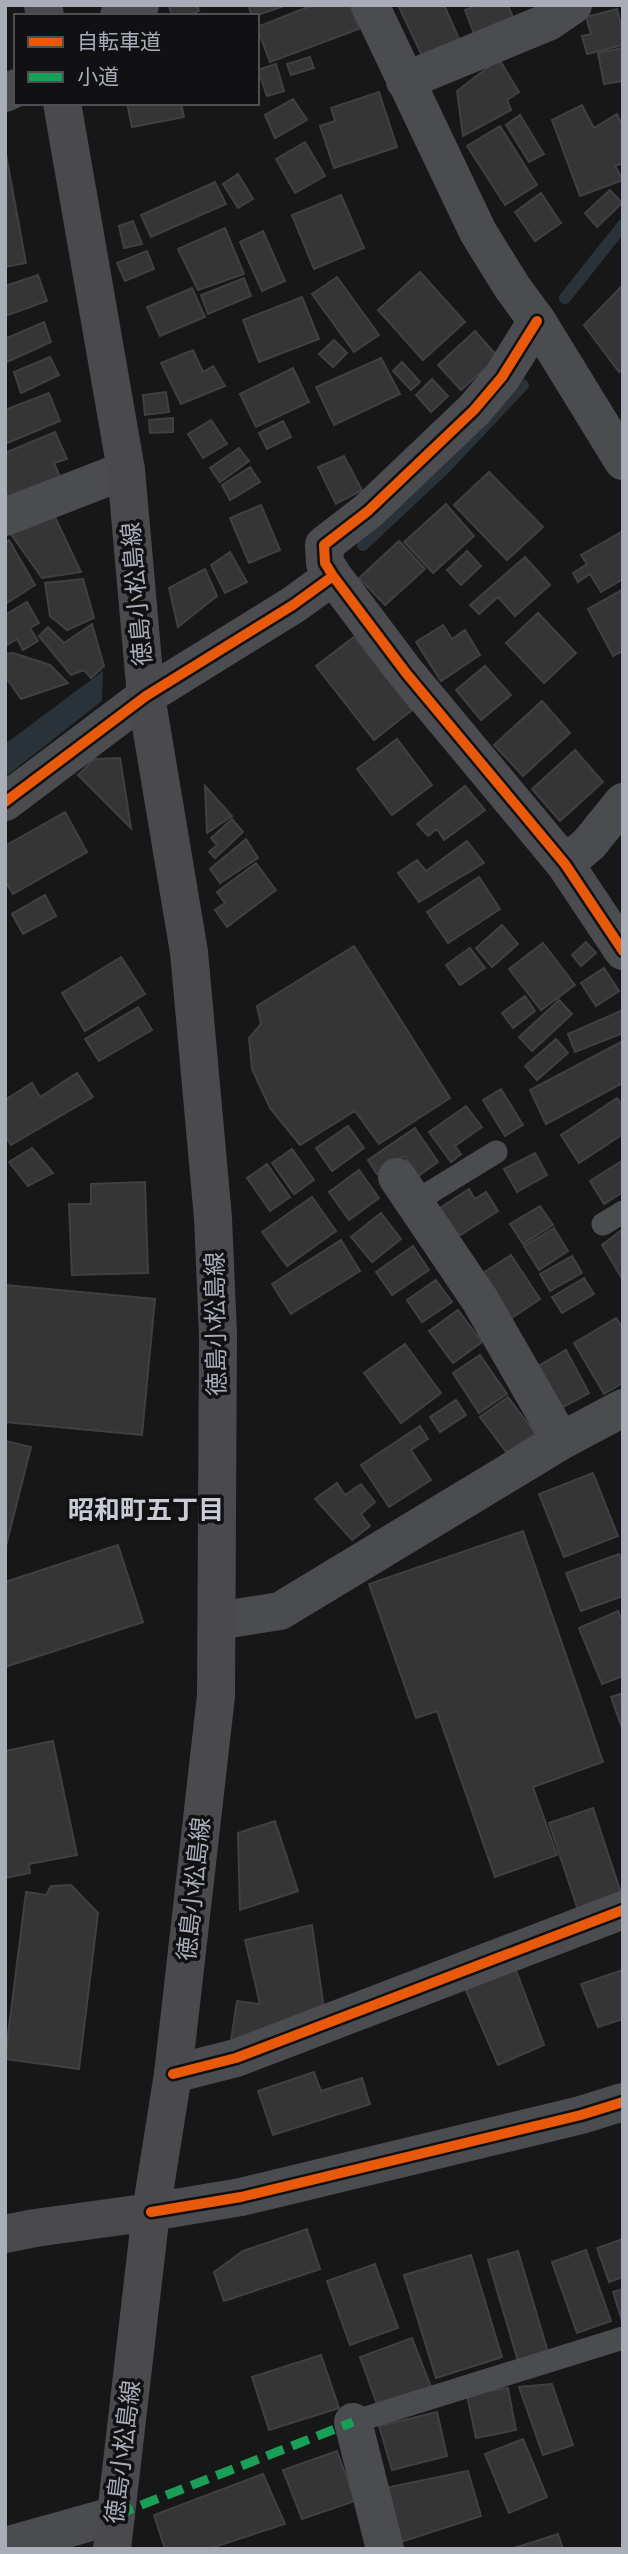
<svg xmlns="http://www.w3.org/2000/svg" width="628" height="2554" font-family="'Space Grotesk','Noto Sans JP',sans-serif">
	<rect width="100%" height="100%" fill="#171717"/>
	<!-- water -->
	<path fill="#2a3239" d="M103 671 102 701 5 777V744Z"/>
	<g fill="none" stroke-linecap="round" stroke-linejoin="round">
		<!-- stream -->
		<path stroke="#2a3239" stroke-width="12" d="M565 298 623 225
			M363 545 446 467 523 385"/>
	</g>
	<!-- building -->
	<path fill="#353536" stroke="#3f4043" stroke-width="2" d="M168 5H197L199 11 187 16H173Z
		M248 5H287L255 16H252Z
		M313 5H350L359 29 270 62 257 27Z
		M398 5H444L461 43 424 60Z
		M478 5H508L514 20 475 36 465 10Z
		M617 9 623 33V45L587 54 582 36 591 34 586 17Z
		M623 48V81L604 84 598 53Z
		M310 57 314 68 291 75 287 64Z
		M499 59 519 92 507 100 511 110 463 136 457 91Z
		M276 64 284 91 267 96 258 70Z
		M379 92 397 147 334 168 320 126 335 121 331 108Z
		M293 99 307 120 275 138 265 115Z
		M127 103H181L184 117 132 127Z
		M582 105 594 128 617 114 623 128V163L615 166 623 180 580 196 552 120Z
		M520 115 544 154 529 162 506 125Z
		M500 126 537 185 505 205 467 146Z
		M305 142 325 176 295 193 276 159Z
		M5 149 26 263 5 267Z
		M238 174 253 199 238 208 223 184Z
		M215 182 226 204 151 237 141 215Z
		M610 190 622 203 597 227 585 213Z
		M541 193 561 223 535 241 515 212Z
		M341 195 364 248 314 269 292 215Z
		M133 221 142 244 124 248 119 226Z
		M225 228 244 274 198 290 178 249Z
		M263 231 285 281 262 291 240 242Z
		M147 251 154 269 125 281 117 263Z
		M420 272 465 322 423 360 378 310Z
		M38 275 47 301 5 316V286Z
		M337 277 379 335 354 352 312 294Z
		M244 278 251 296 208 314 201 295Z
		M623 285V370L619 372 584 325Z
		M192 288 205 317 160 336 147 307Z
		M302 297 319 339 259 362 243 320Z
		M44 322 51 342 5 363V339Z
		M475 331 498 357 461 390 438 365Z
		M334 340 347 353 333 367 319 354Z
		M193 350 203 372 213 366 225 386 181 404 161 363Z
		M50 357 59 375 21 393 14 372Z
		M381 358 400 394 334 425 316 387Z
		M402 362 420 382 411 390 393 371Z
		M293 368 309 402 256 427 240 394Z
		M432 379 448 396 431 412 416 395Z
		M166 392 169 412 145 415 143 395Z
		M49 393 60 421 5 444V410Z
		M173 418V432L150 433 149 420Z
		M211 420 227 444 203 458 188 434Z
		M283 421 291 437 267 449 259 433Z
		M55 432 67 459 54 463 61 479 10 501 5 488V453Z
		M239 448 249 461 220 482 210 468Z
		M344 456 362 490 336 504 318 467Z
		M250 467 260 482 230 500 222 485Z
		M489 472 543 527 507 560 454 505Z
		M446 504 474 536 433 573 404 542Z
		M261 505 280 550 249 563 230 518Z
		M53 513 81 572 42 578 8 530Z
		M623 531V579L601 592 590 574 578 582 573 573 587 564 581 555Z
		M9 540 35 585 7 603 5 600V543Z
		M399 541 425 569 385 605 359 578Z
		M467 551 481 566 461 585 447 570Z
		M230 552 247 582 225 593 211 565Z
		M525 557 550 585 515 616 498 597 479 614 470 605Z
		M205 569 217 596 178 627 169 588Z
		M83 579 94 618 67 630 50 616 45 583Z
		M622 590 623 651 613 656 588 609Z
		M27 602 39 623 30 628 38 641 23 650 17 639 5 646V615Z
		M538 613 576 653 544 683 506 643Z
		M92 624 104 666 91 678 84 670 71 675 39 636 48 627 64 643Z
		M443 625 452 639 465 630 480 655 441 681 416 642Z
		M354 637 412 710 374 740 316 666Z
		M13 653 50 665 68 683 21 699 5 676V654Z
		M485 666 511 695 481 720 456 690Z
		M542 701 570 733 523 776 494 745Z
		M397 739 432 785 392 815 357 769Z
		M575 750 603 782 560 821 532 789Z
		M120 758 131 828 78 775 94 759Z
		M205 786 232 816 207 833Z
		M465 786 485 810 444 840 437 829 428 836 417 824Z
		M65 812 87 852 13 894 5 881V846Z
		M232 819 243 832 215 858 209 852 217 845 211 838Z
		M246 839 258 858 220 883 210 869Z
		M467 841 484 863 419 902 398 873 417 860 426 871Z
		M256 863 276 890 227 927 215 910 225 903 217 892Z
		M479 877 500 909 448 943 427 912Z
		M45 895 56 916 23 934 12 914Z
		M502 925 518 944 492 967 476 948Z
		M586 942 596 953 581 966 572 955Z
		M543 943 575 985 541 1010 509 969Z
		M354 946 450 1098 379 1144 355 1111 300 1145 270 1108 252 1069 249 1038 261 1024 257 1006Z
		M470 948 485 968 460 985 446 965Z
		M121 957 145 994 85 1031 62 993Z
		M604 968 619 991 596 1006 581 983Z
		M525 996 535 1011 513 1028 502 1013Z
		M559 1000 572 1014 532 1051 519 1037Z
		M138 1007 152 1030 99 1061 85 1039Z
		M623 1010V1033L575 1052 568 1034Z
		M556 1039 568 1053 537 1080 525 1066Z
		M623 1041V1083L546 1124 530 1090Z
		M77 1073 93 1097 11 1145 5 1135V1100L32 1083 40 1097Z
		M501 1089 523 1125 505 1136 483 1100Z
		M617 1098 623 1106V1134L579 1163 561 1135Z
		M466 1106 482 1127 455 1146 461 1154 451 1162 429 1132Z
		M348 1126 364 1148 332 1171 316 1148Z
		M415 1128 438 1162 418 1176 404 1156 377 1174 368 1160Z
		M32 1148 53 1173 28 1186 9 1162Z
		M292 1149 314 1180 294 1194 272 1163Z
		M535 1153 547 1175 517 1192 504 1169Z
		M623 1160V1192L604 1204 590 1181Z
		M267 1164 290 1197 270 1211 247 1178Z
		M359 1170 379 1198 349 1220 329 1192Z
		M145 1182 148 1273 72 1275 69 1204H91V1184Z
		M469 1189 475 1199 486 1192 498 1211 459 1236 440 1208Z
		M312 1197 336 1231 287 1266 262 1232Z
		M540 1206 553 1225 523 1244 510 1224Z
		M381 1213 401 1239 372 1262 351 1237Z
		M554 1228 568 1251 539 1270 524 1246Z
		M623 1229V1280L602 1245Z
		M341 1240 360 1271 291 1314 272 1284Z
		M413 1246 429 1270 392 1295 376 1272Z
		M511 1255 540 1299 510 1319 480 1275Z
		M572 1256 582 1273 550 1291 540 1274Z
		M584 1278 594 1294 562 1313 552 1297Z
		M436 1280 452 1302 422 1322 407 1300Z
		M5 1285 155 1299 142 1435 5 1422Z
		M458 1310 482 1342 453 1363 429 1331Z
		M616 1318 623 1328V1383L604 1394 574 1343Z
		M405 1344 441 1393 401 1423 364 1373Z
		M566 1350 589 1393 558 1410 535 1368Z
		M480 1355 507 1394 479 1413 453 1373Z
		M508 1397 535 1433 507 1453 480 1417Z
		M456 1400 466 1415 440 1432 430 1417Z
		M420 1426 428 1439 411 1450 431 1480 389 1507 361 1465Z
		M5 1441 31 1447 5 1550Z
		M593 1473 618 1536 564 1557 539 1494Z
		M337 1483 345 1495 361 1484 375 1502 361 1514 370 1526 352 1540 315 1499Z
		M523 1531 603 1762 533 1787 557 1855 495 1877 437 1711 416 1718 369 1584Z
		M118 1545 143 1622 5 1667V1582Z
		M619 1554 623 1564V1596L581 1611 566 1573Z
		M618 1611 623 1623V1676L602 1684 579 1628Z
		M623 1693V1731L611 1697Z
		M53 1741 77 1855 29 1864 30 1873 5 1878V1751Z
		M593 1808 622 1896 578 1910 549 1823Z
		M275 1821 298 1891 240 1910 238 1833Z
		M71 1885 98 1913 79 2069 5 2059 26 1892 46 1895 51 1886Z
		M312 1925 324 2009 230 2047 237 2001 260 2004 245 1940Z
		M516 1970 544 2045 498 2065 465 1988Z
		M623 1970V2019L598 2027 581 1984Z
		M314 2072 321 2091 362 2078 370 2104 273 2135 258 2091Z
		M307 2229 320 2269 224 2301 214 2272 243 2251Z
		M623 2239V2277L609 2282 597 2248Z
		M586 2250 611 2321 577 2333 552 2262Z
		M518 2251 548 2352 518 2361 488 2260Z
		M471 2255 502 2357 436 2378 404 2275Z
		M375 2264 398 2328 350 2345 327 2281Z
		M623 2289V2324L613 2292Z
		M412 2338 431 2387 378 2407 360 2357Z
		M321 2355 339 2408 269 2430 252 2377Z
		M552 2384 573 2445 543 2455 519 2387Z
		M508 2388 516 2430 476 2438 467 2395Z
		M437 2412 447 2456 392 2470 379 2426Z
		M523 2439 547 2497 509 2513 485 2454Z
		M337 2451 355 2501 302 2519 283 2470Z
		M468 2471 481 2516 401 2542 385 2488Z
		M263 2474 285 2524 208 2549H165L154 2515Z
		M558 2534 563 2549H511Z"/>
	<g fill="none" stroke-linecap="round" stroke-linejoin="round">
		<!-- service -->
		<path stroke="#4b4c50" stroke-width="23" d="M413 1203 496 1152
			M603 1224 623 1212
			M353 2422 623 2338"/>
		<!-- minor -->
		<path stroke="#4b4c50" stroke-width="38" d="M370 5 478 232 512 287 537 321 623 461
			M119 16 140 5
			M405 81 548 22 573 5
			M5 93 16 88
			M5 517 126 470
			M333 576 406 673 565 864 623 951
			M5 802 146 696 293 605 333 576 325 563 324 545 368 511 474 410 502 377 537 321
			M565 864 589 844 623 802
			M397 1177 480 1300 561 1441
			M217 1621 280 1611 561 1441 623 1408
			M173 2074 236 2058 623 1910
			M353 2422 385 2549
			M5 2546 116 2515"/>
		<!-- tertiary -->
		<path stroke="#4b4c50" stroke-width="38" d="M151 2212 241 2197 581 2115 623 2102"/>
		<!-- secondary -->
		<path stroke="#4a4a4e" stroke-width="38" d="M43 5 45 16
			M62 103 126 470 146 696 189 952 213 1218 218 1334 216 1696 173 2074 151 2212 112 2549
			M5 2234 35 2228 151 2212"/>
		<!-- quiet -->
		<path stroke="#1a9f57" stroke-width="9" stroke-dasharray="18 9" stroke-linecap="butt" d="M116 2515 353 2422"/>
		<defs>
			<path id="cycleway" d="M333 576 406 673 565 864 623 951
				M5 802 146 696 293 605 333 576 325 563 324 545 368 511 474 410 502 377 537 321
				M173 2074 236 2058 623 1910
				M151 2212 241 2197 581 2115 623 2102"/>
		</defs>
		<!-- cycleway casing -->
		<use href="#cycleway" stroke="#111113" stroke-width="15"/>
		<!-- cycleway -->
		<use href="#cycleway" stroke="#e8590c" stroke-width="10"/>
	</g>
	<g text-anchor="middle" stroke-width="7" stroke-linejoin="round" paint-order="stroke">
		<!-- street labels -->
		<g font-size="24" fill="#a8adb8" stroke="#111113">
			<text transform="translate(137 594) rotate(-95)" y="8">徳島小松島線</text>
			<text transform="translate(216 1324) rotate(-91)" y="8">徳島小松島線</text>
			<text transform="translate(194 1889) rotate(-84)" y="8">徳島小松島線</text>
			<text transform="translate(123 2452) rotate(-83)" y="8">徳島小松島線</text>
		</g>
		<!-- neighbourhood labels -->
		<g font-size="26" font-weight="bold" fill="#c9ccd4" stroke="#111113">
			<text x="146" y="1519">昭和町五丁目</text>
		</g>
	</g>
	<!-- border -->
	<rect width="628" height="2554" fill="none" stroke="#a8adb8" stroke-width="14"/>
	<!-- legend -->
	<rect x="14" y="14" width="245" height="91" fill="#111113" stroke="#4d4f55" stroke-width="2"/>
	<rect x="28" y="37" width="35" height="10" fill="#e8590c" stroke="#4d4f55" stroke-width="2"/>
	<text x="77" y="49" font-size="21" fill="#a8adb8">自転車道</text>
	<rect x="28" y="72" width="35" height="10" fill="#1a9f57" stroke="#4d4f55" stroke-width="2"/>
	<text x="77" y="84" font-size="21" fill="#a8adb8">小道</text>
</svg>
